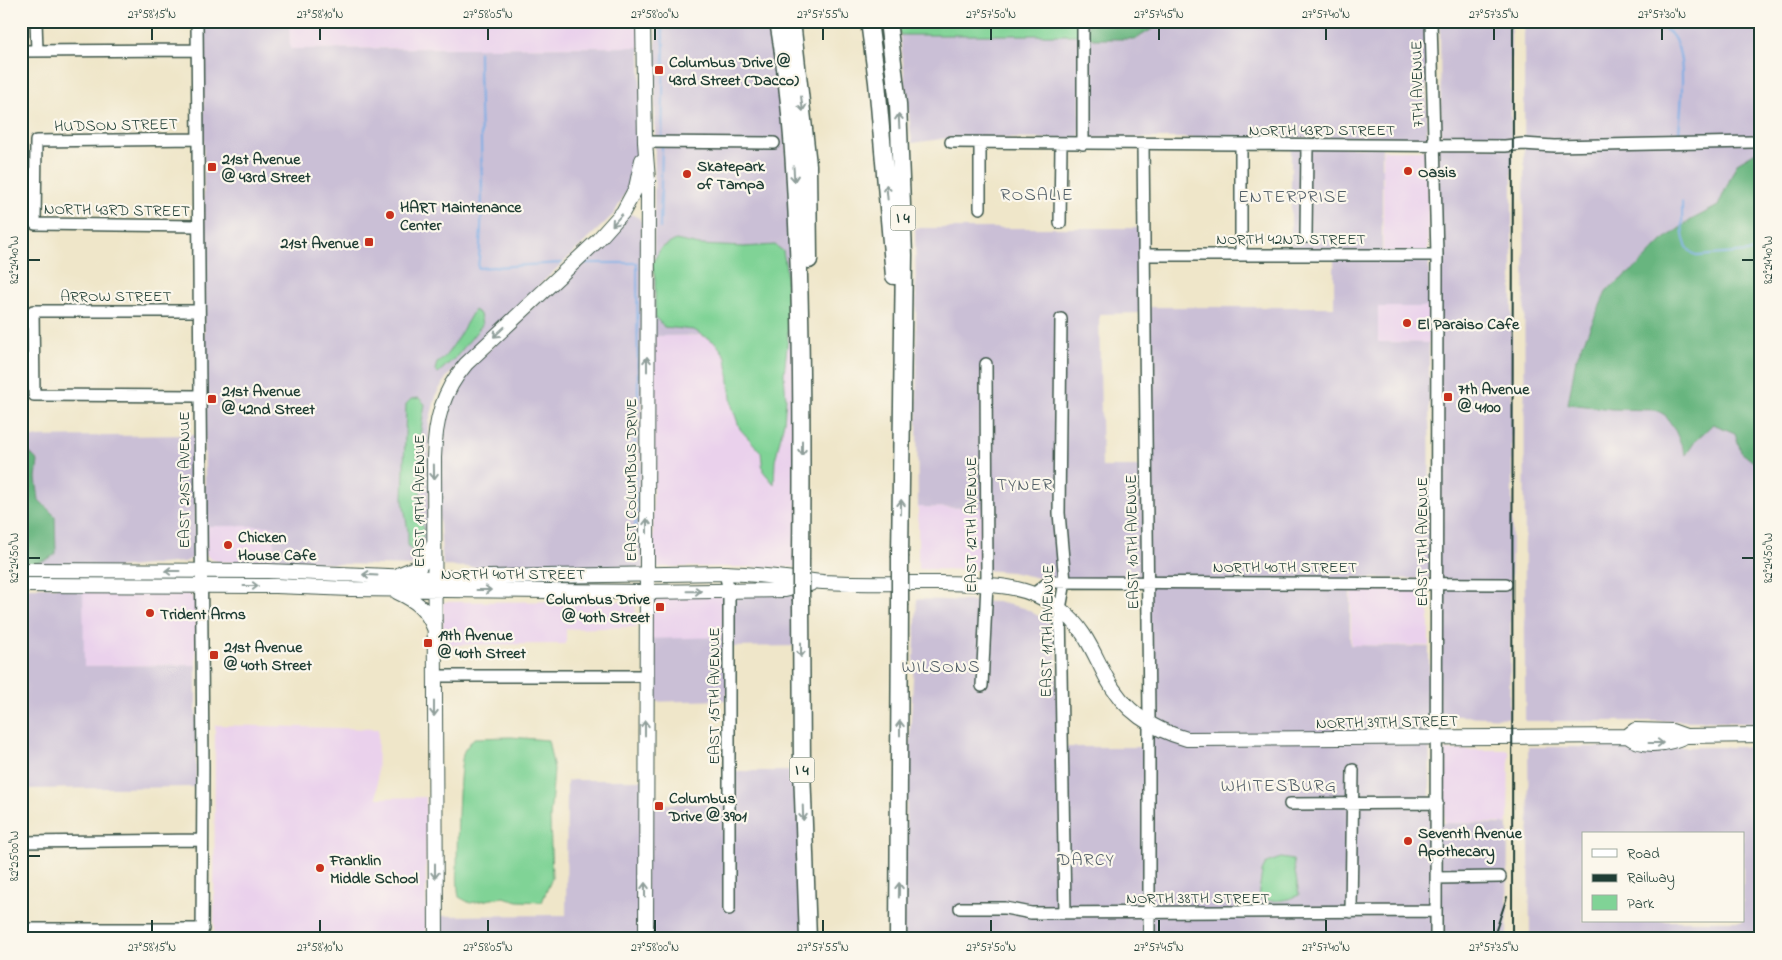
<svg xmlns="http://www.w3.org/2000/svg" width="1782" height="960" font-family="'Indie Flower',sans-serif">
	<rect width="100%" height="100%" fill="#fbf7ec"/>
	<filter id="ink" filterUnits="userSpaceOnUse"><feTurbulence type="fractalNoise" baseFrequency=".02" numOctaves="2"/><feDisplacementMap in="SourceGraphic" scale="10" xChannelSelector="R" yChannelSelector="G"/><feConvolveMatrix kernelMatrix="1 2 1 2 8 2 1 2 1" color-interpolation-filters="sRGB"/></filter>
	<filter id="wash" filterUnits="userSpaceOnUse"><feTurbulence type="fractalNoise" baseFrequency=".0096" numOctaves="4" result="noise"/><feDisplacementMap in="SourceGraphic" scale="20" xChannelSelector="R" yChannelSelector="G"/><feGaussianBlur stdDeviation="1.12" result="paint"/><feColorMatrix in="noise" values="0 0 0 0 0 0 0 0 0 0 0 0 0 0 0 0 0 1.4 0 .05"/><feComposite in="paint" operator="in"/></filter>
	<g filter="url(#wash)">
		<rect width="100%" height="100%" fill="#efe6c9"/>
		<!-- built -->
		<path fill="#ead1ec" d="M289 21H640V47L289 49Z
			M1383 150H1428V252H1383Z
			M1378 307H1429V343L1378 342Z
			M802 334 801 567H653V336Z
			M918 507 984 508 983 570 918 569Z
			M205 526H275L274 562H219L209 558 205 553Z
			M1429 586V646L1351 645V587Z
			M83 587 185 592 190 594 196 602V665L83 666Z
			M728 588 727 640 646 642 647 590Z
			M633 601 635 604 637 627 566 629V644L443 645V602Z
			M215 725 378 729 377 798 426 797V939H214Z
			M1444 750H1509L1508 823H1444Z"/>
		<!-- industrial -->
		<path fill="#cabfd6" fill-rule="evenodd" d="M203 21H289L290 49 640 47 642 144 632 181 614 214 491 331 446 378 437 393 429 422V540L412 566 274 562V526H205Z
			M656 21H776L802 334 653 336Z
			M1086 21H1426L1427 138H1086Z
			M1440 21H1511V143L1441 142Z
			M1524 21H1761V724L1706 721H1525Z
			M900 35H1081L1080 139 949 138 912 143Z
			M1291 147H1382V253H1291Z
			M1438 147H1512V533L1509 718 1438 715Z
			M631 214 639 218 642 223 644 574 443 566 438 502 440 432 447 404 462 376 627 216Z
			M915 228H1143L1142 313 1099 314 1102 467H1143L1145 582 1067 584 1011 572 983 570V508L918 507Z
			M1334 257 1429 259V307H1378V342L1429 343 1430 579 1350 578V645L1429 647 1430 823 1508 824 1507 939H1150L1146 307H1334Z
			M196 435V554L191 559 185 562 92 570 21 569V437Z
			M802 582 804 646 729 647 728 587Z
			M21 587H83L84 666 196 665V787L21 789Z
			M917 599 997 602 1024 608 1040 617 1055 627 1060 747H1148L1147 939H900Z
			M727 637V700L646 702V639Z
			M1528 747H1761V939H1530ZM1583 834H1743V921H1583Z
			M729 771H805V939H646V804L729 803Z
			M573 780H643V939H437V916L566 915 567 781Z
			M196 930V939H92V931Z"/>
		<!-- green -->
		<path fill="#80d396" stroke="#508865" d="M897 21H1081V35H900Z
			M676 240 699 245 744 247 775 245 783 251 786 268 788 338 784 374 786 399 784 422 775 461 774 484 763 471 761 452 740 429 732 406 726 357 716 343 694 330 664 327 655 317V279L652 264 661 248Z
			M474 310 480 314 482 325 456 357 438 373 435 370 437 363C448 359 466 323 474 310Z
			M419 398 425 404 419 442 421 482 419 517 424 528 422 540 417 547 411 550 408 546V531L403 500 406 404 411 399Z
			M511 737 548 740 554 770 550 818 552 878 542 902 518 901 503 897 470 903 459 897C455 881 458 765 464 751 467 746 471 742 474 738Z
			M1281 858 1293 860 1299 895C1287 901 1270 903 1258 898L1262 872 1266 863Z
			M21 931H92V939H21Z"/>
		<!-- forest -->
		<path fill="#68b57f" stroke="#44795a" d="M1089 21H1195L1193 25 1157 26 1136 39H1093L1086 34Z
			M1761 149V468L1741 452 1735 433 1713 424 1696 440 1686 455 1674 428 1665 415 1656 410 1612 409 1568 404 1576 359 1607 290 1638 266 1662 241 1691 220 1718 206 1737 163Z
			M21 444 38 461 36 478 39 500 55 516 56 554C47 560 32 567 21 562Z"/>
		<g fill="none" stroke-linecap="round" stroke-linejoin="round">
			<!-- stream -->
			<path stroke="#79ade6" stroke-width="2" d="M661 21 664 45 662 139
				M1561 21C1573 31 1580 28 1593 29 1615 30 1637 24 1658 27 1693 32 1680 109 1679 134
				M479 52C479 124 486 196 478 268L562 263
				M1682 202C1683 221 1678 249 1698 256L1761 251
				M660 228 662 146
				M583 263H637L638 399 634 452 638 469 635 484 637 505 635 529"/>
		</g>
	</g>
	<g filter="url(#ink)">
		<g fill="none" stroke-linecap="round" stroke-linejoin="round">
			<defs>
				<path id="minor" d="M36 21 37 51
					M197 21 203 767 202 939
					M1431 21 1437 255 1436 939
					M21 51 197 50
					M197 139 36 141 35 224 198 226
					M645 142 774 143
					M951 142 1505 146 1523 144 1554 146 1752 142
					M980 144V208
					M1083 144V21
					M1143 144 1149 716V939
					M1241 145V255
					M1060 223 1061 144
					M1306 237 1307 145
					M1144 255H1437
					M198 311H33L34 395 199 396
					M1061 319 1059 513 1065 582 1060 609 1065 913
					M725 573 729 591V909
					M1035 593 1049 582H1058L1506 584
					M434 676H645
					M982 686 987 584 986 364
					M1290 804 1437 803
					M21 842 202 840
					M1436 878 1500 877
					M960 908H1005L1031 913 1436 911
					M1351 912 1353 770
					M21 929H203"/>
				<path id="major" d="M643 21 645 142 648 180 646 939
					M21 570 268 571 436 578 725 573C758 574 790 579 823 582 862 584 902 583 941 583 982 584 1025 582 1060 609 1084 627 1093 652 1106 677 1124 711 1151 729 1187 739L1627 736 1635 730 1672 731 1686 736 1761 735
					M400 574 420 566 434 544
					M21 585 276 586 351 589 645 592 785 590 810 584
					M397 592C416 601 426 608 434 628
					M1627 736C1644 749 1668 744 1686 736
					M436 939 434 458C435 421 442 392 466 364L597 241 623 212 636 188 642 160"/>
				<path id="highway" d="M778 21C791 96 795 172 798 247 802 351 802 454 801 558
					M792 21 808 165 809 260
					M869 21 877 82 894 276
					M888 21 898 104 904 255 900 556
					M801 601 802 768 808 939
					M898 939 900 606"/>
			</defs>
			<!-- minor casing -->
			<use href="#minor" stroke="#3e564a" stroke-width="14"/>
			<!-- major casing -->
			<use href="#major" stroke="#3e564a" stroke-width="16"/>
			<!-- highway casing -->
			<use href="#highway" stroke="#3e564a" stroke-width="19"/>
			<!-- minor -->
			<use href="#minor" stroke="#fff" stroke-width="11"/>
			<!-- major -->
			<use href="#major" stroke="#fff" stroke-width="14"/>
			<!-- highway -->
			<use href="#highway" stroke="#fff" stroke-width="16"/>
			<!-- rail -->
			<path stroke="#1f3d34" stroke-width="2" d="M1493 939 1507 897
				M1512 939 1513 21"/>
			<defs>
				<path id="highway-bridge" d="M801 558V601
					M900 606V556"/>
			</defs>
			<!-- highway-bridge casing -->
			<use href="#highway-bridge" stroke="#3e564a" stroke-width="19" stroke-linecap="butt"/>
			<!-- highway-bridge -->
			<use href="#highway-bridge" stroke="#fff" stroke-width="16"/>
		</g>
		<!-- one-way arrows -->
		<defs><path id="oneway-shaft" d="M-6 0H5M1.5-3L5.5 0L1.5 3" fill="none" stroke-width="1.6" stroke-linecap="round" stroke-linejoin="round" transform="scale(1.25)"/></defs>
		<g stroke="#8f9e9a">
			<use href="#oneway-shaft" transform="translate(802 104) rotate(83)"/>
			<use href="#oneway-shaft" transform="translate(899 121) rotate(-93)"/>
			<use href="#oneway-shaft" transform="translate(794 174) rotate(86)"/>
			<use href="#oneway-shaft" transform="translate(887 192) rotate(-95)"/>
			<use href="#oneway-shaft" transform="translate(617 220) rotate(131)"/>
			<use href="#oneway-shaft" transform="translate(499 332) rotate(137)"/>
			<use href="#oneway-shaft" transform="translate(647 364) rotate(-90)"/>
			<use href="#oneway-shaft" transform="translate(802 448) rotate(90)"/>
			<use href="#oneway-shaft" transform="translate(434 472) rotate(89)"/>
			<use href="#oneway-shaft" transform="translate(901 507) rotate(-89)"/>
			<use href="#oneway-shaft" transform="translate(647 526) rotate(-90)"/>
			<use href="#oneway-shaft" transform="translate(172 571) rotate(-180)"/>
			<use href="#oneway-shaft" transform="translate(370 575) rotate(-177)"/>
			<use href="#oneway-shaft" transform="translate(251 586)"/>
			<use href="#oneway-shaft" transform="translate(484 590)"/>
			<use href="#oneway-shaft" transform="translate(694 591) rotate(-1)"/>
			<use href="#oneway-shaft" transform="translate(801 650) rotate(90)"/>
			<use href="#oneway-shaft" transform="translate(434 709) rotate(90)"/>
			<use href="#oneway-shaft" transform="translate(645 728) rotate(-90)"/>
			<use href="#oneway-shaft" transform="translate(900 728) rotate(-90)"/>
			<use href="#oneway-shaft" transform="translate(1656 743)"/>
			<use href="#oneway-shaft" transform="translate(803 813) rotate(88)"/>
			<use href="#oneway-shaft" transform="translate(435 871) rotate(90)"/>
			<use href="#oneway-shaft" transform="translate(645 890) rotate(-90)"/>
			<use href="#oneway-shaft" transform="translate(899 890) rotate(-89)"/>
		</g>
	</g>
	<!-- ticks -->
	<path fill="none" stroke="#1f3d34" stroke-width="2" d="M152 28V40M320 28V40M488 28V40M655 28V40M823 28V40M991 28V40M1159 28V40M1326 28V40M1494 28V40M1662 28V40M28 260H40M1742 260H1754M28 558H40M1742 558H1754M28 856H40M152 920V932M320 920V932M488 920V932M655 920V932M823 920V932M991 920V932M1159 920V932M1326 920V932M1494 920V932"/>
	<!-- markers -->
	<g fill="#c8321e" stroke="#fbf7ec" stroke-width="2">
		<rect x="654" y="65" width="10" height="10" rx="2.5"/>
		<rect x="207" y="162" width="10" height="10" rx="2.5"/>
		<circle cx="1408" cy="171" r="5"/>
		<circle cx="687" cy="174" r="5"/>
		<circle cx="390" cy="215" r="5"/>
		<rect x="364" y="237" width="10" height="10" rx="2.5"/>
		<circle cx="1407" cy="323" r="5"/>
		<rect x="1443" y="392" width="10" height="10" rx="2.5"/>
		<rect x="207" y="394" width="10" height="10" rx="2.5"/>
		<circle cx="228" cy="545" r="5"/>
		<rect x="655" y="602" width="10" height="10" rx="2.5"/>
		<circle cx="150" cy="613" r="5"/>
		<rect x="423" y="638" width="10" height="10" rx="2.5"/>
		<rect x="209" y="650" width="10" height="10" rx="2.5"/>
		<rect x="654" y="801" width="10" height="10" rx="2.5"/>
		<circle cx="1408" cy="841" r="5"/>
		<circle cx="320" cy="868" r="5"/>
	</g>
	<g text-anchor="middle" stroke-width="4.5" stroke-linejoin="round" paint-order="stroke">
		<!-- shield labels -->
		<g fill="#fbf7ec" stroke="#61756b" stroke-width="1">
			<rect x="890.5" y="205.5" width="25" height="25" rx="4"/>
			<rect x="789.5" y="757.5" width="25" height="25" rx="4"/>
		</g>
		<g font-size="15" font-weight="bold" fill="#1f3d34">
			<text x="903" y="223">I 4</text>
			<text x="802" y="775">I 4</text>
		</g>
		<!-- poi labels -->
		<g font-size="16" font-weight="bold" fill="#1f3d34" stroke="#fbf7ec" text-anchor="start">
			<text x="669" y="67">Columbus Drive @<tspan x="669" dy="18">43rd Street (Dacco)</tspan></text>
			<text x="222" y="164">21st Avenue<tspan x="222" dy="18">@ 43rd Street</tspan></text>
			<text x="697" y="171">Skatepark<tspan x="697" dy="18">of Tampa</tspan></text>
			<text x="1418" y="177">Oasis</text>
			<text x="400" y="212">HART Maintenance<tspan x="400" dy="18">Center</tspan></text>
			<text x="359" y="248" text-anchor="end">21st Avenue</text>
			<text x="1417" y="329">El Paraiso Cafe</text>
			<text x="1458" y="394">7th Avenue<tspan x="1458" dy="18">@ 4100</tspan></text>
			<text x="222" y="396">21st Avenue<tspan x="222" dy="18">@ 42nd Street</tspan></text>
			<text x="238" y="542">Chicken<tspan x="238" dy="18">House Cafe</tspan></text>
			<text x="650" y="604" text-anchor="end">Columbus Drive<tspan x="650" dy="18">@ 40th Street</tspan></text>
			<text x="160" y="619">Trident Arms</text>
			<text x="438" y="640">19th Avenue<tspan x="438" dy="18">@ 40th Street</tspan></text>
			<text x="224" y="652">21st Avenue<tspan x="224" dy="18">@ 40th Street</tspan></text>
			<text x="669" y="803">Columbus<tspan x="669" dy="18">Drive @ 3901</tspan></text>
			<text x="1418" y="838">Seventh Avenue<tspan x="1418" dy="18">Apothecary</tspan></text>
			<text x="330" y="865">Franklin<tspan x="330" dy="18">Middle School</tspan></text>
		</g>
		<!-- street labels -->
		<g font-size="16" fill="#1f3d34" stroke="#fbf7ec">
			<text transform="translate(1416 84) rotate(-91)" y="6">7TH AVENUE</text>
			<text transform="translate(116 124) rotate(-1)" y="6">HUDSON STREET</text>
			<text x="1322" y="135">NORTH 43RD STREET</text>
			<text transform="translate(117 209) rotate(1)" y="6">NORTH 43RD STREET</text>
			<text x="1291" y="244">NORTH 42ND STREET</text>
			<text x="116" y="301">ARROW STREET</text>
			<text transform="translate(183 480) rotate(-90)" y="6">EAST 21ST AVENUE</text>
			<text transform="translate(630 480) rotate(-90)" y="6">EAST COLUMBUS DRIVE</text>
			<text transform="translate(418 501) rotate(-90)" y="6">EAST 19TH AVENUE</text>
			<text transform="translate(970 525) rotate(-90)" y="6">EAST 12TH AVENUE</text>
			<text transform="translate(1131 542) rotate(-91)" y="6">EAST 10TH AVENUE</text>
			<text transform="translate(1421 542) rotate(-90)" y="6">EAST 7TH AVENUE</text>
			<text x="1285" y="572">NORTH 40TH STREET</text>
			<text x="513" y="579">NORTH 40TH STREET</text>
			<text transform="translate(1046 631) rotate(-89)" y="6">EAST 11TH AVENUE</text>
			<text transform="translate(713 696) rotate(-90)" y="6">EAST 15TH AVENUE</text>
			<text transform="translate(1387 721) rotate(-1)" y="6">NORTH 39TH STREET</text>
			<text x="1198" y="903">NORTH 38TH STREET</text>
		</g>
		<!-- neighbourhood labels -->
		<g font-size="18" letter-spacing="1" fill="#525f68" stroke="#fbf7ec">
			<text x="1037" y="200">ROSALIE</text>
			<text x="1293" y="202">ENTERPRISE</text>
			<text x="1025" y="490">TYNER</text>
			<text x="941" y="672">WILSONS</text>
			<text x="1279" y="791">WHITESBURG</text>
			<text x="1086" y="865">DARCY</text>
		</g>
	</g>
	<!-- margin -->
	<rect width="1782" height="960" fill="none" stroke="#fbf7ec" stroke-width="55"/>
	<!-- legend -->
	<rect x="1582" y="832" width="162" height="90" fill="#fbf7ec" stroke="#a3ada2"/>
	<rect x="1592" y="849" width="25" height="8" fill="#ffffff" stroke="#a3ada2"/>
	<text x="1627" y="858" font-size="15" fill="#1f3d34">Road</text>
	<rect x="1592" y="874" width="25" height="8" fill="#1f3d34" stroke="#a3ada2"/>
	<text x="1627" y="882" font-size="15" fill="#1f3d34">Railway</text>
	<rect x="1592" y="895" width="25" height="15" fill="#80d396" stroke="#a3ada2"/>
	<text x="1627" y="908" font-size="15" fill="#1f3d34">Park</text>
	<rect x="28" y="28" width="1726" height="904" fill="none" stroke="#1f3d34" stroke-width="2"/>
	<g font-size="12" text-anchor="middle" fill="#1f3d34">
		<text x="152" y="18">27°58'15"N</text>
		<text x="320" y="18">27°58'10"N</text>
		<text x="488" y="18">27°58'05"N</text>
		<text x="655" y="18">27°58'00"N</text>
		<text x="823" y="18">27°57'55"N</text>
		<text x="991" y="18">27°57'50"N</text>
		<text x="1159" y="18">27°57'45"N</text>
		<text x="1326" y="18">27°57'40"N</text>
		<text x="1494" y="18">27°57'35"N</text>
		<text x="1662" y="18">27°57'30"N</text>
		<text transform="translate(1768 260) rotate(-90)" y="4">82°24'40"W</text>
		<text transform="translate(14 260) rotate(-90)" y="4">82°24'40"W</text>
		<text transform="translate(1768 558) rotate(-90)" y="4">82°24'50"W</text>
		<text transform="translate(14 558) rotate(-90)" y="4">82°24'50"W</text>
		<text transform="translate(14 856) rotate(-90)" y="4">82°25'00"W</text>
		<text x="152" y="951">27°58'15"N</text>
		<text x="320" y="951">27°58'10"N</text>
		<text x="488" y="951">27°58'05"N</text>
		<text x="655" y="951">27°58'00"N</text>
		<text x="823" y="951">27°57'55"N</text>
		<text x="991" y="951">27°57'50"N</text>
		<text x="1159" y="951">27°57'45"N</text>
		<text x="1326" y="951">27°57'40"N</text>
		<text x="1494" y="951">27°57'35"N</text>
	</g>
</svg>
